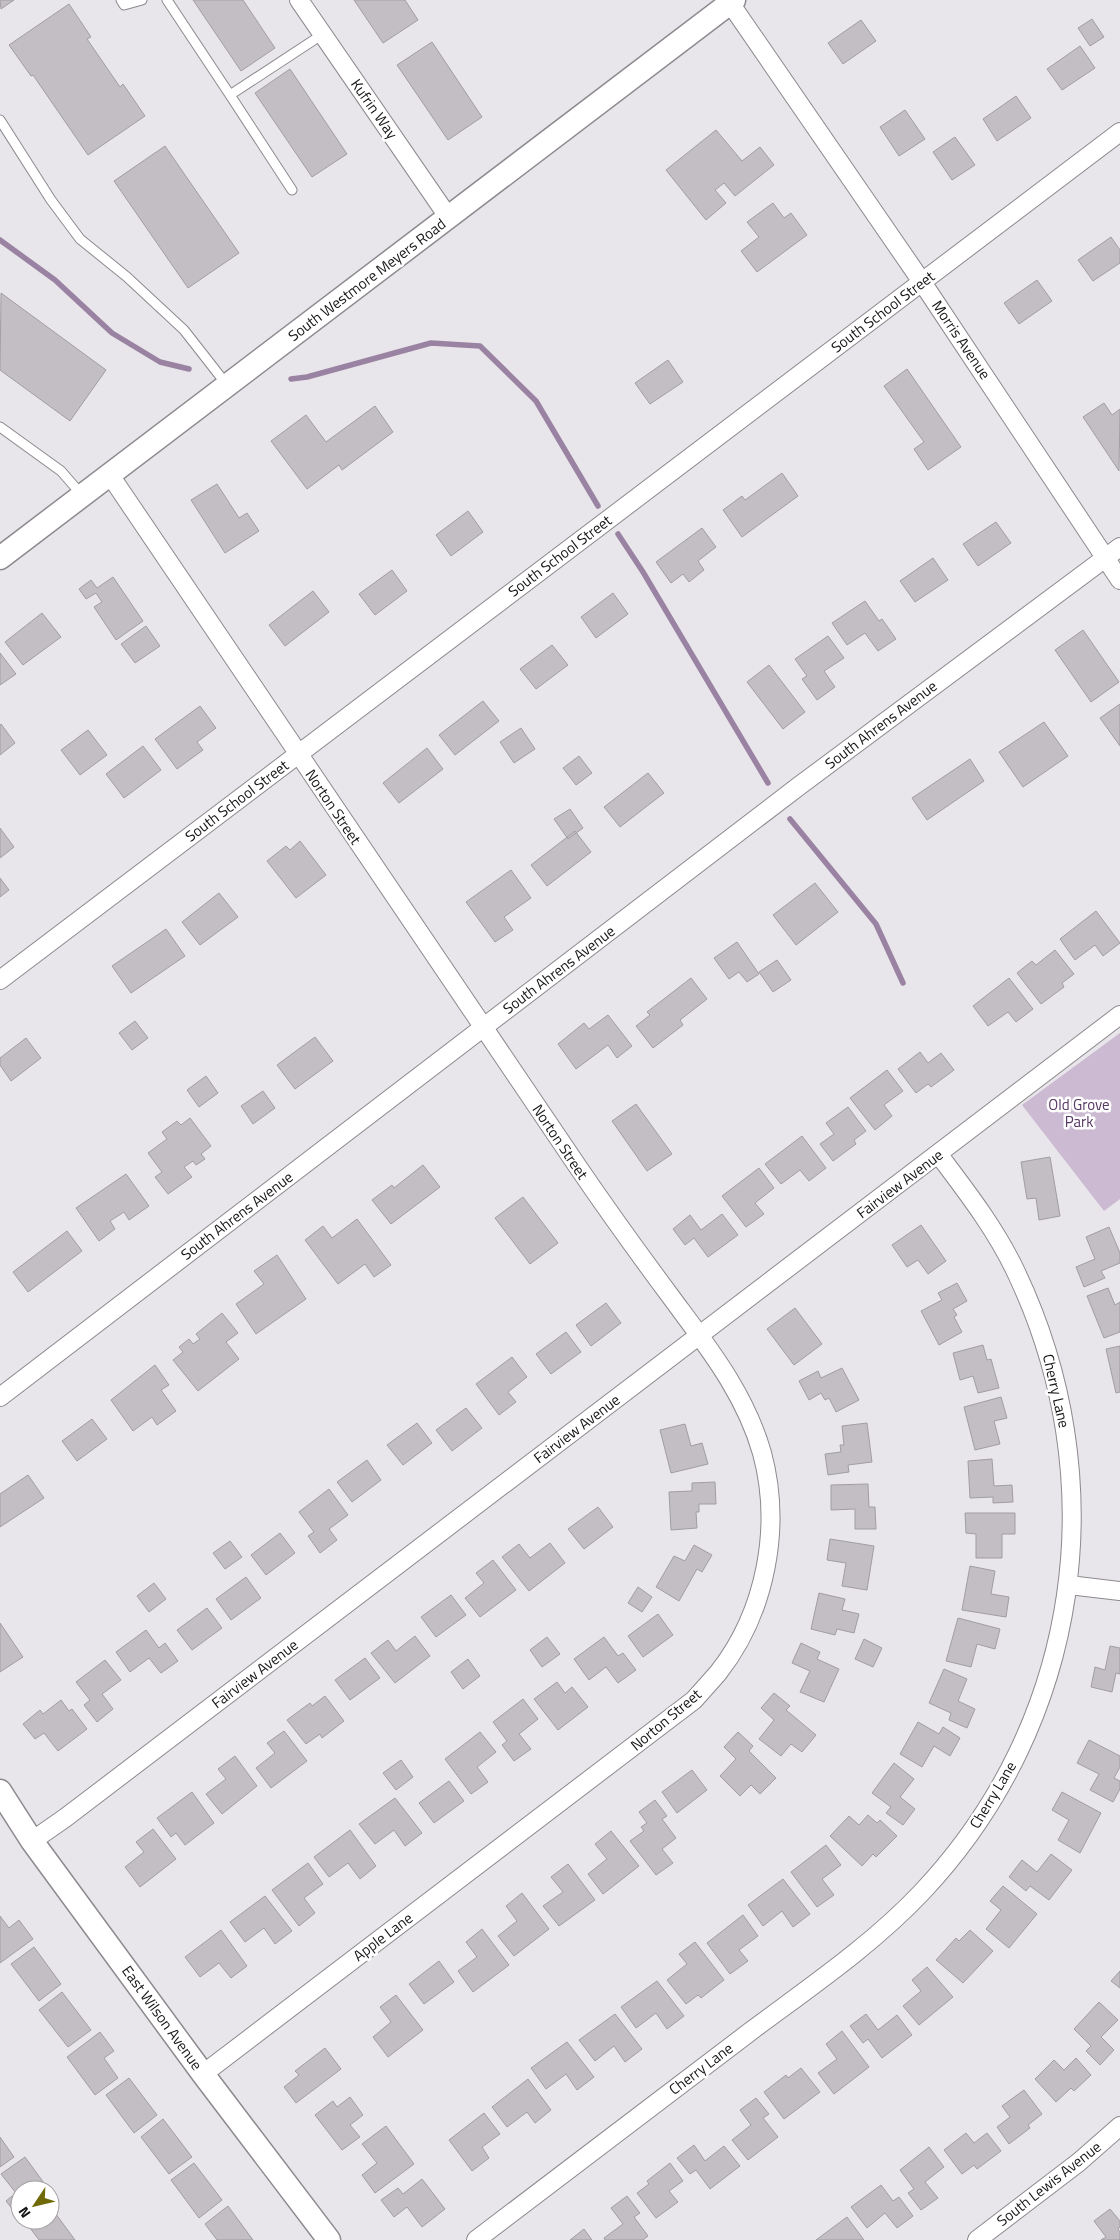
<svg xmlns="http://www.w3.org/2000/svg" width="1120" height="2240" font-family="'Titillium Web',sans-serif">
	<rect width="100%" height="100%" fill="#e9e6eb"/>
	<!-- green -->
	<path fill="#cbbad2" d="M1120 1033V1199L1104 1211 1022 1105Z"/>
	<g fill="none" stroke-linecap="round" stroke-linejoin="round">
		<!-- stream -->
		<path stroke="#9a83a2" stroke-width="5.5" d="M0 240 55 280 112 333 160 362 189 369
			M291 379 307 377 431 343 480 346 536 401 598 506
			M618 534 643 572 768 783
			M790 819 876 924 903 983"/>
	</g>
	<!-- building -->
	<path fill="#c2bec3" stroke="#a19ea2" d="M0 0H14L1 9Z
		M193 0H243L275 48 241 71Z
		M354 0H405L418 20 383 43Z
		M69 4 91 37 87 39 120 87 123 84 145 116 88 155 33 75 31 76 9 45Z
		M1092 19 1104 37 1090 46 1078 28Z
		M861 20 876 41 843 64 828 43Z
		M432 42 482 117 448 140 397 65Z
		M1080 46 1095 68 1062 90 1047 69Z
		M290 69 347 154 312 177 255 93Z
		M1016 96 1031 118 997 141 983 119Z
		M905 110 925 139 899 156 880 127Z
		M716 130 742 161 760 147 774 165 735 196 724 183 715 190 726 203 706 220 666 170Z
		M955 137 975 165 952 180 933 152Z
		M165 146 239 253 188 288 114 181Z
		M773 203 784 218 791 213 807 235 757 272 741 251 759 237 747 222Z
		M1111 237 1120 250V263L1093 281 1078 260Z
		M1037 280 1052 301 1019 324 1004 303Z
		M1 293 106 370 70 421 0 370Z
		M668 360 683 382 650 404 635 383Z
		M907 369 961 447 928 470 914 449 924 442 884 386Z
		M1104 403 1112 415 1120 409 1119 471 1083 417Z
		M375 406 393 432 342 470 339 465 307 489 271 441 306 415 326 442Z
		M782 473 798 496 742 537 723 510 742 496 745 500Z
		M217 484 239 518 247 513 259 531 225 553 191 500Z
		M468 511 483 532 451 556 436 535Z
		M996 522 1011 543 978 566 963 544Z
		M702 528 716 547 698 561 704 570 689 582 683 574 671 583 656 562Z
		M933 558 948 580 915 602 900 581Z
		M392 570 407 591 375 615 359 594Z
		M113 577 143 621 116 640 94 607 102 602 96 593 86 599 79 589 91 580 97 588Z
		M313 591 329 612 285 646 269 625Z
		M613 593 628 614 596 638 581 617Z
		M865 601 879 621 882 619 896 639 878 651 865 633 847 645 832 623Z
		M42 613 61 637 23 665 5 642Z
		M146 626 160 646 135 663 121 644Z
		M1083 630 1119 682 1091 702 1055 650Z
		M828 636 844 658 824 671 835 687 817 700 802 679 807 676 795 659Z
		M552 645 568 665 536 689 520 669Z
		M0 653 16 674 0 685Z
		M769 665 805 712 783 729 747 682Z
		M483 701 499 721 455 755 439 735Z
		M1120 704V746L1100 718Z
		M200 706 216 728 197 742 203 750 177 769 155 739Z
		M1044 722 1068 756 1023 787 999 752Z
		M1 724 15 743 0 755V725Z
		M521 728 535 749 514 763 500 742Z
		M88 730 107 755 80 775 61 750Z
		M143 746 161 770 124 798 106 774Z
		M427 748 443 769 399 803 383 783Z
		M579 756 592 773 576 785 563 768Z
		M970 759 984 781 927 820 912 798Z
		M648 773 664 793 620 827 604 807Z
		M570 809 583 828 568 839 554 819Z
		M0 828 14 847 0 858Z
		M575 831 591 852 547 886 531 865Z
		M300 841 326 875 296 898 267 861 286 846 290 850Z
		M511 870 531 898 504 917 513 930 495 942 466 902Z
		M0 878 9 890 0 897Z
		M815 883 838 912 796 945 773 915Z
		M219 893 238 917 200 945 182 922Z
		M1096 911 1120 943 1103 956 1095 945 1075 960 1060 939Z
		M166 929 185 956 131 993 112 966Z
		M737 942 759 974 747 982 739 972 729 979 714 958Z
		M1055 950 1074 974 1062 983 1064 987 1041 1004 1017 973 1032 961 1036 965Z
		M777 960 791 980 773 992 759 972Z
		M691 978 707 999 680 1020 683 1025 653 1048 636 1026 650 1015 647 1012Z
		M1009 978 1033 1009 1016 1022 1008 1012 988 1026 973 1006Z
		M608 1015 632 1046 617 1058 608 1045 576 1069 558 1044 584 1023 589 1029Z
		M135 1021 148 1038 132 1050 119 1033Z
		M315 1037 333 1061 295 1089 277 1065Z
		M26 1038 41 1058 11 1081 0 1065V1058Z
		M920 1052 928 1063 941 1053 954 1070 931 1087 928 1084 916 1093 898 1069Z
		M887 1070 903 1091 884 1105 892 1116 875 1130 850 1098Z
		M206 1076 218 1093 199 1107 187 1090Z
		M263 1091 275 1108 253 1124 241 1106Z
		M636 1104 672 1154 647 1171 612 1121Z
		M848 1107 866 1131 854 1140 856 1144 833 1161 820 1144 834 1134 826 1123Z
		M190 1118 211 1146 201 1154 205 1159 196 1165 193 1161 184 1167 192 1177 168 1194 155 1177 162 1172 148 1153 167 1139 162 1132 177 1121 181 1125Z
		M802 1136 826 1168 809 1181 800 1170 781 1184 765 1164Z
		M1050 1157 1060 1216 1039 1220 1036 1198 1027 1199 1021 1162Z
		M423 1165 440 1187 391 1224 372 1200 392 1185 394 1188Z
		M759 1168 774 1188 755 1203 764 1214 746 1227 722 1196Z
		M126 1174 149 1206 129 1220 124 1212 110 1221 115 1229 99 1241 76 1208Z
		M523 1197 558 1243 530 1264 495 1218Z
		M722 1214 738 1235 708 1257 694 1238 685 1245 673 1229 690 1215 701 1230Z
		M357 1219 391 1265 374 1277 365 1264 338 1284 305 1240 323 1226 332 1238Z
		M921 1225 946 1261 928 1274 918 1260 907 1267 892 1245Z
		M1109 1227 1120 1253V1263L1101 1271 1105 1278 1084 1287 1076 1267 1095 1259 1086 1237Z
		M67 1231 82 1251 28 1292 13 1272Z
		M277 1255 306 1299 256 1334 236 1304 264 1284 254 1271Z
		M957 1283 967 1301 953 1309 957 1315 954 1317 962 1332 939 1345 921 1311 942 1300 938 1293Z
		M1108 1288 1115 1305 1120 1302V1332L1104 1338 1087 1296Z
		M606 1303 621 1323 591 1346 576 1325Z
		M795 1308 822 1344 794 1365 767 1329Z
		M222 1313 238 1333 226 1342 239 1359 198 1391 173 1360 183 1352 179 1347 189 1339 193 1344 200 1339 196 1334Z
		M566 1332 581 1352 551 1374 536 1354Z
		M983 1345 987 1360 991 1359 999 1388 978 1393 973 1376 960 1380 953 1353Z
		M1120 1346V1392L1116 1393 1106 1349Z
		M512 1357 527 1377 508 1392 516 1402 499 1415 476 1384Z
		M155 1365 169 1385 161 1390 176 1411 157 1425 152 1417 133 1431 111 1400Z
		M842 1368 859 1400 836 1412 829 1398 825 1400 821 1393 809 1400 799 1381 818 1371 821 1378Z
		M1001 1397 1007 1418 994 1421 1000 1444 975 1450 964 1407Z
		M466 1408 482 1428 452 1451 436 1430Z
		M92 1419 107 1439 77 1461 62 1441Z
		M417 1423 432 1443 403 1465 387 1445Z
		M867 1423 872 1462 848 1465 849 1472 828 1475 825 1454 841 1452 840 1445H844L842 1426Z
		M685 1424 691 1446 702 1443 708 1464 671 1473 660 1430Z
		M992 1459 994 1486 1012 1485 1013 1502 993 1503V1497L970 1498 968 1461Z
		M367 1460 381 1480 352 1502 337 1482Z
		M28 1475 44 1498 0 1527V1494Z
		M715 1482 716 1504H699V1512H696L697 1528 671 1530 669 1492 692 1491V1483Z
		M868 1484 869 1507H875L876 1529H855V1509L831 1510V1485Z
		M329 1489 348 1515 329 1529 337 1540 320 1553 308 1536 314 1532 299 1512Z
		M598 1507 613 1527 584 1549 568 1529Z
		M965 1513H1015V1534H1002V1558H976V1534L966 1533Z
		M280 1533 295 1553 266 1575 251 1555Z
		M830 1539 874 1546 867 1590 842 1586 846 1563 827 1560Z
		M230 1541 242 1557 225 1569 213 1553Z
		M550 1543 565 1563 529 1591 502 1557 519 1544 530 1558Z
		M694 1545 712 1555 702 1572 697 1569 679 1601 656 1587 674 1556 685 1561Z
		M493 1560 516 1590 480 1617 465 1598 484 1583 476 1573Z
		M970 1566 995 1571 991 1594 1009 1597 1006 1617 962 1610Z
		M246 1577 261 1598 231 1620 216 1599Z
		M154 1583 166 1599 149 1612 137 1596Z
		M638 1587 652 1597 642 1612 628 1603Z
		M819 1593 845 1599 842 1610 859 1614 854 1633 837 1629 835 1635 811 1629Z
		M451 1595 466 1615 436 1637 421 1617Z
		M207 1608 222 1628 192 1650 177 1630Z
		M658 1614 673 1635 643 1657 628 1636Z
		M958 1618 1000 1629 995 1649 977 1644 971 1667 946 1661Z
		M0 1623 23 1657 0 1672Z
		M146 1630 159 1648 165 1643 178 1661 161 1673 149 1658 130 1672 116 1652Z
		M415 1636 430 1656 395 1683 371 1653 388 1640 396 1651Z
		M547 1637 560 1654 542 1667 530 1650Z
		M604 1637 618 1656 623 1653 636 1670 618 1683 606 1667 589 1680 574 1659Z
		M864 1639 882 1648 873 1667 855 1659Z
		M801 1643 820 1652 817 1659 839 1669 824 1702 800 1692 810 1671 792 1663Z
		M1110 1646 1120 1648V1674L1116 1673 1112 1692 1091 1687 1095 1667 1105 1670Z
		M365 1658 380 1678 350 1700 335 1680Z
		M468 1659 480 1676 463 1689 451 1672Z
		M105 1660 121 1680 102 1694 113 1709 97 1722 84 1705 90 1700 76 1682Z
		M944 1669 967 1679 958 1701 975 1709 967 1728 949 1720 951 1713 929 1703Z
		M557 1682 565 1693 572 1687 588 1707 558 1730 534 1699Z
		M774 1693 790 1706 786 1710 816 1735 802 1752 791 1744 781 1756 759 1739 774 1720 761 1708Z
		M325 1696 344 1721 322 1738 320 1734 306 1744 287 1720 310 1703 312 1706Z
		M523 1699 538 1719 519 1734 531 1749 514 1761 502 1745 507 1741 493 1722Z
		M61 1700 69 1711 72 1709 87 1729 58 1751 44 1733 35 1739 23 1724 40 1710 43 1714Z
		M918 1722 939 1734 943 1727 960 1738 950 1756 934 1746 922 1767 900 1754Z
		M284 1731 307 1761 271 1788 256 1768 275 1753 267 1743Z
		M480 1732 496 1752 477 1767 488 1782 471 1794 445 1759Z
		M738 1732 753 1746 749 1751 776 1778 760 1794 751 1785 740 1796 720 1776 736 1759 724 1747Z
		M1089 1740 1120 1756V1767L1114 1778 1120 1781V1789L1113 1802 1090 1790 1099 1774 1077 1763Z
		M235 1756 257 1786 222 1814 206 1794 226 1779 218 1769Z
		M401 1760 413 1777 396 1790 383 1773Z
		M894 1763 914 1779 900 1797 915 1809 903 1825 886 1813 891 1807 872 1793Z
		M692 1770 707 1790 677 1813 662 1792Z
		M449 1781 464 1801 434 1823 419 1803Z
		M192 1792 214 1823 185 1845 176 1833 171 1837 157 1818Z
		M1062 1792 1101 1813 1080 1853 1058 1840 1069 1820 1052 1810Z
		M395 1798 422 1833 405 1846 394 1830 375 1844 359 1824Z
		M655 1800 667 1816 662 1819 676 1838 662 1849 673 1863 656 1875 630 1841 644 1831 641 1827 647 1823 639 1812Z
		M868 1815 877 1823 880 1820 897 1836 876 1857 873 1854 862 1866 830 1836 849 1816 859 1825Z
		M153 1829 176 1859 140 1887 125 1867 144 1852 136 1842Z
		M350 1830 376 1866 360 1879 348 1863 329 1877 314 1857Z
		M611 1831 639 1866 603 1894 588 1874 607 1859 595 1844Z
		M826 1845 841 1865 822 1879 834 1895 817 1907 791 1872Z
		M1051 1854 1072 1870 1049 1900 1030 1886 1026 1891 1009 1877 1022 1860 1037 1872Z
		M308 1863 323 1884 304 1898 315 1913 299 1926 272 1890Z
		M568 1864 595 1900 559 1926 543 1906 563 1892 551 1877Z
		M783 1879 810 1914 793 1927 782 1911 763 1926 748 1905Z
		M1003 1886 1037 1914 1009 1948 986 1929 1001 1910 990 1901Z
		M522 1893 549 1929 514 1956 498 1936 517 1921 506 1906Z
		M265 1896 292 1931 275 1944 264 1928 245 1942 230 1922Z
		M743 1915 758 1936 739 1950 748 1961 730 1974 707 1943Z
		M0 1916 9 1928 19 1920 33 1939 0 1963Z
		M482 1929 509 1965 473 1992 458 1971 477 1957 466 1942Z
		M221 1930 247 1966 231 1978 219 1963 200 1977 185 1957Z
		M970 1930 993 1951 963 1983 936 1960 956 1938 959 1941Z
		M695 1942 724 1980 701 1998 698 1995 686 2004 667 1980 687 1964 679 1954Z
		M34 1947 61 1984 39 2001 11 1964Z
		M439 1961 454 1982 424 2004 409 1984Z
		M927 1967 953 1997 919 2025 903 2006 921 1991 912 1980Z
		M1120 1971V1988L1111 1981Z
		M657 1981 684 2016 667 2029 656 2013 636 2028 621 2007Z
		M62 1992 91 2030 68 2047 39 2010Z
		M396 1995 423 2030 388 2057 373 2037 391 2022 380 2007Z
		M1099 2002 1118 2020 1101 2037 1114 2050 1100 2065 1086 2051 1091 2046 1074 2029Z
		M615 2014 642 2049 625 2062 614 2046 595 2061 579 2040Z
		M866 2014 878 2030 897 2015 912 2035 882 2058 868 2039 863 2043 850 2026Z
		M842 2031 869 2067 834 2094 818 2073 837 2059 826 2044Z
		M100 2032 114 2051 104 2058 118 2078 95 2095 67 2057Z
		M567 2042 594 2077 577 2090 566 2074 546 2089 531 2068Z
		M325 2048 341 2069 296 2103 284 2087 299 2075 295 2071Z
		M1076 2058 1091 2075 1074 2091 1071 2088 1056 2102 1035 2079 1054 2060 1064 2070Z
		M801 2068 820 2092 784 2119 764 2092 786 2075 788 2078Z
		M129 2078 157 2115 134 2133 106 2095Z
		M528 2079 551 2110 535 2123 527 2112 507 2127 492 2107Z
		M1024 2090 1042 2114 1028 2125 1030 2128 1009 2144 997 2127 1010 2117 1002 2106Z
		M350 2097 363 2115 350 2125 360 2137 342 2150 315 2115 333 2101 337 2107Z
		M756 2098 769 2114 763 2118 778 2137 748 2160 732 2140 751 2125 740 2110Z
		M484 2113 500 2134 482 2147 489 2158 472 2171 449 2140Z
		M163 2119 192 2157 169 2174 141 2137Z
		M386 2126 414 2164 375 2193 362 2175 377 2163 362 2144Z
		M966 2133 974 2143 987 2133 1001 2151 977 2169 974 2165 962 2174 944 2150Z
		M0 2137 14 2157 0 2167Z
		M694 2145 705 2161 724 2146 740 2166 710 2189 696 2170 690 2174 677 2158Z
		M929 2147 944 2167 925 2182 938 2198 921 2210 908 2193 914 2189 900 2170Z
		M25 2157 49 2190H20V2219L6 2201 16 2193 1 2174Z
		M194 2163 222 2200 199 2218 171 2180Z
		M670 2163 683 2181 669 2191 678 2202 656 2218 637 2193 649 2184 647 2181Z
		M422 2179 445 2209 422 2227 407 2207 394 2217 381 2200 398 2188 403 2194Z
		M881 2185 893 2201 899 2197 913 2216 897 2228 885 2213 867 2228 851 2207Z
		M627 2196 640 2213 634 2217 648 2236 643 2240H605L604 2238 623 2224 611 2208Z
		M50 2206 75 2240H39L27 2224 32 2220H50Z
		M228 2206 253 2240H217L205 2224Z
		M1110 2209 1120 2221V2227L1118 2229 1120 2232V2240H1101L1106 2237 1094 2221Z
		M847 2217 864 2240H816Z
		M584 2229 592 2240H570Z"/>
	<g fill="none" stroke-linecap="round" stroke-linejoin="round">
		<defs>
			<path id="service" d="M121 0 124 5 142 0
				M167 0 230 95 323 34
				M230 95 292 190
				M0 120 51 200 80 239 127 277 184 330 227 385
				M0 427 61 471 82 495"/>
			<path id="minor" d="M299 0 449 218
				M730 3 922 282 1120 580
				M110 475C265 706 420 937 578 1167 608 1211 639 1254 671 1297 707 1346 745 1393 762 1453 782 1527 766 1612 718 1673 710 1682 702 1691 694 1700L203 2074
				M0 980 1120 132
				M0 1397 799 786 1120 547
				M1069 1585 1120 1591
				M32 1841 65 1818 1120 1015
				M476 2240C568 2170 660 2101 751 2031 810 1987 872 1945 922 1892 1082 1722 1115 1478 1015 1270 995 1228 966 1191 939 1155
				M977 2240 1079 2162 1120 2126"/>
			<path id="tertiary" d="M0 558 734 0
				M0 1791 32 1841 203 2074 329 2240"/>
		</defs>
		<!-- service casing -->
		<use href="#service" stroke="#8d898e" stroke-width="11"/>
		<!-- minor casing -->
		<use href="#minor" stroke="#8d898e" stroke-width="20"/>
		<!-- tertiary casing -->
		<use href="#tertiary" stroke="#8d898e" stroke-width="25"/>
		<!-- service -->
		<use href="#service" stroke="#fff" stroke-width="9"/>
		<!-- minor -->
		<use href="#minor" stroke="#fff" stroke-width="18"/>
		<!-- tertiary -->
		<use href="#tertiary" stroke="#fff" stroke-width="22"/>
	</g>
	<g text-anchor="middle" stroke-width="5" stroke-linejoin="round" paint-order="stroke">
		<!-- street labels -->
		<g font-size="15" fill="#161416" stroke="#fff">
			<text transform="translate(374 109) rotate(55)" y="5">Kufrin Way</text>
			<text transform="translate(367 280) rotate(-37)" y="5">South Westmore Meyers Road</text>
			<text transform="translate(883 312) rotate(-37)" y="5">South School Street</text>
			<text transform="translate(961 340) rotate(56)" y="5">Morris Avenue</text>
			<text transform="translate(560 556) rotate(-37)" y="5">South School Street</text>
			<text transform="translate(881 725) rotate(-37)" y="5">South Ahrens Avenue</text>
			<text transform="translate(237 801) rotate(-37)" y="5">South School Street</text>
			<text transform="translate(333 807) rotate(56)" y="5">Norton Street</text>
			<text transform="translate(559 970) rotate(-37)" y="5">South Ahrens Avenue</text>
			<text transform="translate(560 1142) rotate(56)" y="5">Norton Street</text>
			<text transform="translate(900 1184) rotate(-37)" y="5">Fairview Avenue</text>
			<text transform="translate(237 1216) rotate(-37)" y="5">South Ahrens Avenue</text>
			<text transform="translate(1056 1391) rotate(77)" y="5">Cherry Lane</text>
			<text transform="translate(577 1429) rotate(-37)" y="5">Fairview Avenue</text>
			<text transform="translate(255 1674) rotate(-37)" y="5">Fairview Avenue</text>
			<text transform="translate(666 1720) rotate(-40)" y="5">Norton Street</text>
			<text transform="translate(993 1795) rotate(-59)" y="5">Cherry Lane</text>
			<text transform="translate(383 1937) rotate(-37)" y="5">Apple Lane</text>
			<text transform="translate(162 2018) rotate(54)" y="5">East Wilson Avenue</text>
			<text transform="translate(701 2069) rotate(-37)" y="5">Cherry Lane</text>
			<text transform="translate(1049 2184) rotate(-38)" y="5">South Lewis Avenue</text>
		</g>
		<!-- park labels -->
		<g font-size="15" fill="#573763" stroke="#fff">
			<text x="1079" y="1110">Old Grove<tspan x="1079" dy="17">Park</tspan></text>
		</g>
	</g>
	<!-- north arrow -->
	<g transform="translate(35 2205) rotate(235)"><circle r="24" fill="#ffffff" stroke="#a2a1a2"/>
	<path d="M0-4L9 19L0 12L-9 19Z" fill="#6f6a06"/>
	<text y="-8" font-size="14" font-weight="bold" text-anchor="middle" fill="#161416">N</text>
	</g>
</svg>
